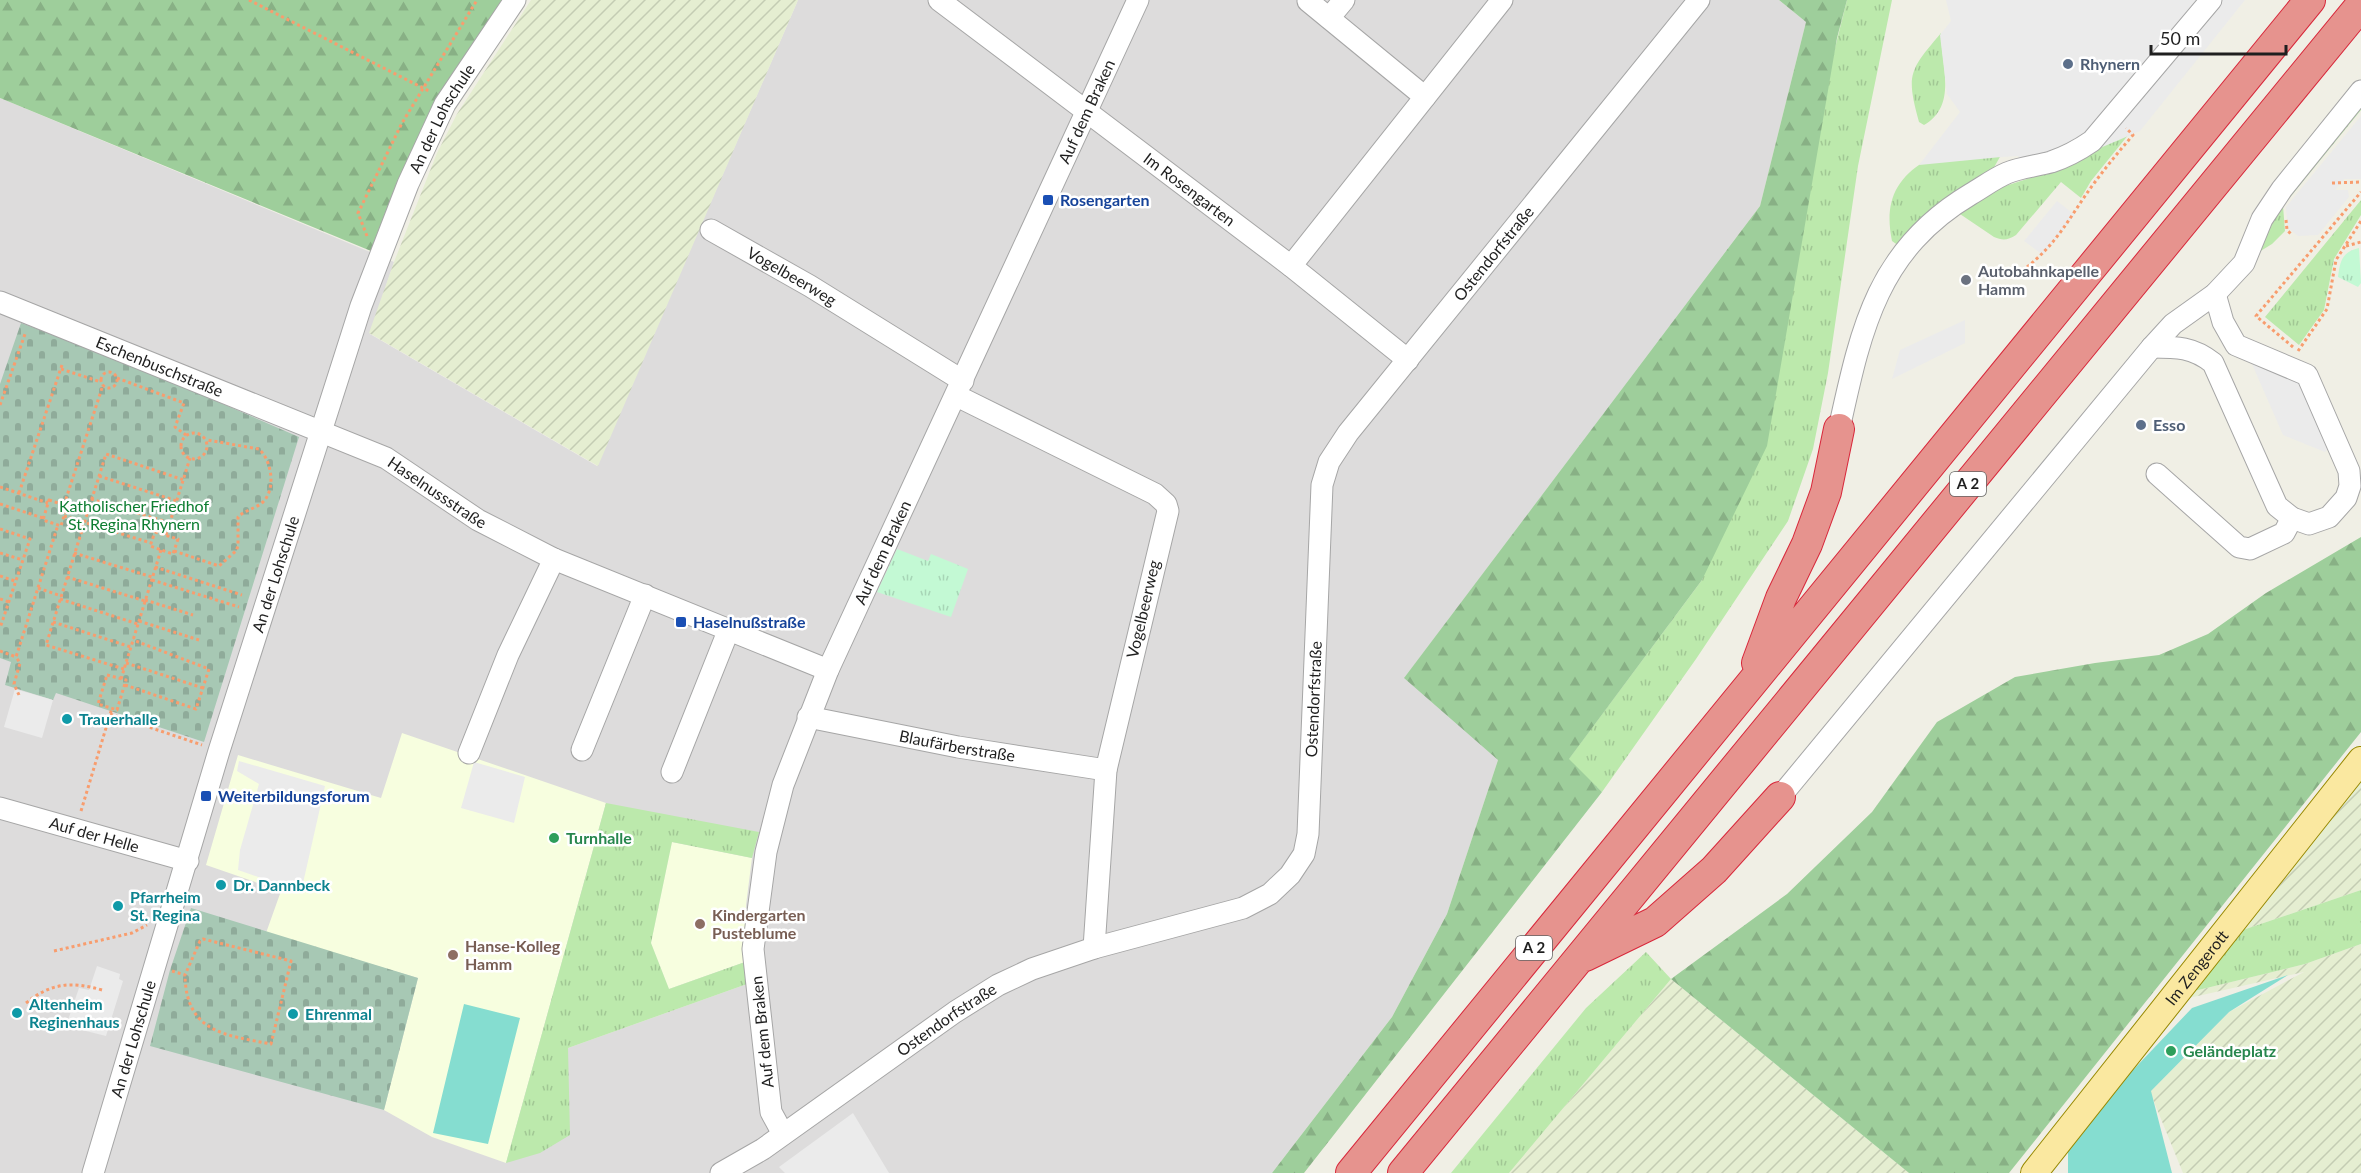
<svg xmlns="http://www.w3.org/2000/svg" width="2361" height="1173" font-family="Lato,sans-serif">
	<defs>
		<pattern id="farmland-furrows" width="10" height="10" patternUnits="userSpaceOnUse" patternTransform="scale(1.5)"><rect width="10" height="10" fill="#e5eed1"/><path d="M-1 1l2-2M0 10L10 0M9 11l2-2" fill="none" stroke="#c4ccb3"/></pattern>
		<pattern id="grass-tufts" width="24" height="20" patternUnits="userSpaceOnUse" patternTransform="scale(1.5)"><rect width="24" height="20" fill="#bce9ac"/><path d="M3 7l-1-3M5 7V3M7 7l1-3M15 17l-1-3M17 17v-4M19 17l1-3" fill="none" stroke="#a1c794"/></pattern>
		<pattern id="forest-firs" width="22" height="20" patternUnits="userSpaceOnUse" patternTransform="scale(1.5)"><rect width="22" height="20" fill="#9ece9b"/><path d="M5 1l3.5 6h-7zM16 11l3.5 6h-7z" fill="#88b085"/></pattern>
		<pattern id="cemetery-stones" width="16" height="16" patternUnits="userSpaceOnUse" patternTransform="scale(1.5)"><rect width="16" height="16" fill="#a7c8b4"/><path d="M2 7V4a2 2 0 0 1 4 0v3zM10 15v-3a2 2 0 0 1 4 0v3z" fill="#8fab9a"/></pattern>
		<pattern id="park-tufts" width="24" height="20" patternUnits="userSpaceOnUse" patternTransform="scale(1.5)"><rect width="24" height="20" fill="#c3f9d4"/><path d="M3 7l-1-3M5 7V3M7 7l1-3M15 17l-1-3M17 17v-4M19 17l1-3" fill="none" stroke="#a7d5b6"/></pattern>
	</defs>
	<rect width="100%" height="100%" fill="#f0efe5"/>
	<!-- residential -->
	<path fill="#dddcdc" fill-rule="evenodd" d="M798 0H1779L1806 22 1760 206 1405 677 1498 760 1447 914 1392 1017 1272 1173H0V98L394 262 370 334 597 466ZM606 803 672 842 669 989 745 963 747 984 568 1048Z"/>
	<!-- education -->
	<path fill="#f7fedf" d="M402 733 606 803 506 1163 432 1137 384 1110 418 978 266 933 281 891 206 865 238 755 381 798Z
		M672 842 752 858 746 905 745 962 669 989 651 943Z"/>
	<!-- farmland -->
	<path fill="url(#farmland-furrows)" d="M531 0H798L598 466 369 333 394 262 437 153 457 114Z
		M2361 773V890L2231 934Z
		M2361 944V1173H2183L2150 1092 2229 1012 2304 972 2189 998 2190 992 2305 964Z
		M1671 979 1909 1173H1509Z"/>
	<!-- grass -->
	<path fill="url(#grass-tufts)" d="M1847 0H1892L1858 166 1828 373 1813 449 1788 521 1696 659 1602 792 1568 760 1702 580Z
		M1941 33C1941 64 1958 106 1924 125L1919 122C1906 74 1909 71 1941 33Z
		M2361 102V110L2283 206 2285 231 2272 244 2259 252 2268 223Z
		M2129 134 2091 181 2081 198 2061 182 2016 235C2008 240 2003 241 1994 237L1957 212 1999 188 2070 165 2106 141Z
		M2001 155 1992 171 1899 246 1892 241C1885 207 1892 181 1925 161Z
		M2361 200V215L2334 259 2324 310 2299 345 2265 317Z
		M606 803 759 832 752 858 672 842 651 943 669 989 745 962 747 984 568 1048 570 1135 540 1153 506 1163Z
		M2361 890V944L2305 964 2190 992 2231 934Z
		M1646 952 1671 979 1509 1173H1451L1586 1008Z"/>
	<!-- forest -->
	<path fill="url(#forest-firs)" d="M0 0H505L371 251 0 98Z
		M1779 0H1847L1837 38 1767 446 1702 580 1569 759 1602 792 1304 1173H1272L1392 1017 1447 914 1498 760 1404 678 1760 206 1806 22Z
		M2361 537V732L2009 1173H1909L1671 979 1787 894 1872 812 1937 722 2015 677 2095 663 2159 655 2208 634 2266 593Z"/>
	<!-- cemetery -->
	<path fill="url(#cemetery-stones)" d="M21 323 112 356 299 437 204 742 56 693 53 700 5 685 11 662 0 658V384Z
		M191 908 418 978 384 1110 150 1046 170 970Z"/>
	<!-- park -->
	<path fill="url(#park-tufts)" d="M2359 248 2361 283 2358 287 2338 277C2340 261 2342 252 2359 248Z
		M897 549 928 561 931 554 968 569 951 617 877 592Z"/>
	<!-- pitch -->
	<path fill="#85ddd0" d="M2288 975 2229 1012 2151 1091 2172 1173H2068V1147L2115 1089 2192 1008Z
		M464 1004 520 1018 488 1144 433 1133Z"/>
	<!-- parking -->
	<path fill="#ebebeb" d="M1946 0H2245L2140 131 2093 151 2020 159 2018 156 2001 157 1919 165 1960 112 1947 94 1940 35 1951 21Z
		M2361 116V179H2344L2335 190H2348L2349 197 2318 235 2298 236 2288 228 2286 207Z
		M2057 201 2075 215 2043 255 2024 241Z
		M1965 320V343L1892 379 1900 350Z
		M2252 364 2302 384 2329 447 2325 452 2283 435Z
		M15 689 53 700 42 738 4 727Z
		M239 761 325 786 301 892 238 870 240 850 259 784 237 771Z
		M474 762 525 777 514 823 461 808Z
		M97 966 120 974 119 979 123 981 106 1036 66 1026 79 988 89 990Z
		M853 1113 889 1173H785L779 1167Z"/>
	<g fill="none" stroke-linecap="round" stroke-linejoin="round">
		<defs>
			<g id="minor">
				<path id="s1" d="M939 0 1291 266 1408 360"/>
				<path d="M1308 1 1425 97"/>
				<path d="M1329 18 1344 0"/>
				<path id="s2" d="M711 230 810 286 963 381"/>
				<path d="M1291 266 1502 0"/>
				<path id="s3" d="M0 302 386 458 478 520 554 559 828 670"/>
				<path d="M2152 347C2177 347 2193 347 2213 363L2277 506 2292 518 2309 524 2329 517 2346 498 2350 486 2349 471 2307 375 2236 345 2223 322 2215 294"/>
				<path d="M957 396 1155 494 1166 504 1168 511 1106 770 1094 948"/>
				<path d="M1839 429C1861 329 1877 250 1971 194 1983 187 1995 178 2007 173 2021 167 2037 166 2051 162 2066 157 2079 150 2092 141L2211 0"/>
				<path d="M2157 474 2239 547 2250 549 2284 533 2292 518"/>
				<path id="s4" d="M808 717 958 747 1106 770"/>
				<path d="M582 750 645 595"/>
				<path d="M469 753 508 655 554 559"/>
				<path d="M672 772 729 629"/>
				<path d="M1780 797 2152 347 2173 324 2215 294 2244 263 2262 219 2282 189 2361 91"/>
				<path id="s5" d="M0 808 188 861"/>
				<path id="s6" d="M783 1134 771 1112 753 949 766 852 783 785 828 670 1138 0"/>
				<path id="s7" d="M93 1173 219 751 361 306 408 184 445 104 515 0"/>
				<path id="s8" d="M721 1173 763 1149 955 1012 998 985 1032 969 1094 948 1243 908 1270 894 1290 875 1304 854 1308 834 1322 485 1329 462 1348 433 1699 0"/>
			</g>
			<g id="major">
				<path id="s9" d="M2034 1173 2361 760"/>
			</g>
			<path id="highway" d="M1757 663 1781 598 1807 544 1826 492 1839 429
				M1585 956 1655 922 1714 870 1780 797
				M1351 1173 2310 0
				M1403 1173 2361 5"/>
		</defs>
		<!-- minor casing -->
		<use href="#minor" stroke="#a6a6a6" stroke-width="23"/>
		<!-- major casing -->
		<use href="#major" stroke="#978902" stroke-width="28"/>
		<!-- highway casing -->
		<use href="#highway" stroke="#d8283b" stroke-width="32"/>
		<!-- path -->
		<path stroke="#f89d6e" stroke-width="3" stroke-dasharray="3 3" stroke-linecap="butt" d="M249 0 429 91
			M2332 183 2361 182
			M2286 220 2287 230 2291 234
			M367 236 358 213 402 123 477 0
			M2346 246 2361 242
			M2022 271C2059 243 2069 217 2095 182 2107 166 2120 150 2133 135L2126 128
			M2293 347 2256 316 2361 192
			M2298 351 2327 309 2336 260 2361 221
			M61 369 101 382
			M101 380a8 8 0 1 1 16 0a8 8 0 1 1-16 0Z
			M117 378 184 403 175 427 186 435
			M0 405 25 334
			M181 446a13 13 0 1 1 26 0a13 13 0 1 1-26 0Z
			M99 476 177 501
			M0 487 48 503
			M19 493 62 365
			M91 499 170 523
			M49 500 67 506 61 526 43 520Z
			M0 504 43 518
			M64 505 103 385
			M64 516 151 543
			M0 529 30 539 0 628
			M155 532 178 539 173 554 150 546Z
			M166 535 190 458
			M174 551 219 566 236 551 238 546V517C245 510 255 509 263 502 276 489 272 461 259 449L207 440
			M0 553 23 560
			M74 553 152 577
			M155 567 242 595
			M0 576 15 581
			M67 577 145 601
			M152 580 239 607
			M38 588 61 596
			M0 599 9 602
			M60 599 138 624
			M145 600 193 615
			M139 621 199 640
			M53 622 131 647
			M0 651 16 657
			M126 663 203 688
			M124 669 46 645 106 454 184 480
			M107 675 126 680 117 710 98 704Z
			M121 679 161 550
			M125 685 196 709 209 669 133 640
			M19 695 14 684 20 663 16 657 58 525
			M110 714 202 745
			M81 811 112 708
			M54 951 132 933 147 925
			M172 971 185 975 200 941 203 939 291 961 271 1044C224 1035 186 1032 185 975
			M26 1003C51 983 71 981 102 990"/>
		<!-- minor -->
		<use href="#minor" stroke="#fff" stroke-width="21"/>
		<!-- major -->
		<use href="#major" stroke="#fae8a0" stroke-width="26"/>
		<!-- highway -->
		<use href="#highway" stroke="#e6938e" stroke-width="30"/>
	</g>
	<!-- markers -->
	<g fill="#5c6f8a" stroke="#fff" stroke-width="2">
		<circle cx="2068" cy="64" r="6"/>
		<circle cx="2141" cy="425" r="6"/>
	</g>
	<g fill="#1a4fb4" stroke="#fff" stroke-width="2">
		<rect x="1042" y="194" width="12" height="12" rx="3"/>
		<rect x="675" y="616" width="12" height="12" rx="3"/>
		<rect x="200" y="790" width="12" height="12" rx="3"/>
	</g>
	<circle fill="#6b7280" stroke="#fff" stroke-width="2" cx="1966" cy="280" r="6"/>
	<g fill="#0f9aa8" stroke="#fff" stroke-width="2">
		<circle cx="67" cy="719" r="6"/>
		<circle cx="221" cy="885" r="6"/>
		<circle cx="118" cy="906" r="6"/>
		<circle cx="17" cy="1013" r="6"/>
		<circle cx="293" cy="1014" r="6"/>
	</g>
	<g fill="#2e9e5b" stroke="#fff" stroke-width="2">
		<circle cx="554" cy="838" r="6"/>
		<circle cx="2171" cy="1051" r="6"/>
	</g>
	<g fill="#8d6e63" stroke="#fff" stroke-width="2">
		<circle cx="700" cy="924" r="6"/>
		<circle cx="453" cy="955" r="6"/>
	</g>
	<g text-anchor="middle" stroke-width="5" stroke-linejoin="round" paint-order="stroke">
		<!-- shield labels -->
		<g fill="#fff" stroke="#626262" stroke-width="1.5">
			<rect x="1950" y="472" width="36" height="24" rx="4.5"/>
			<rect x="1516" y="936" width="36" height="24" rx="4.5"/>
		</g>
		<g font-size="15" font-weight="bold" fill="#1f1f1f">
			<text x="1968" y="489">A 2</text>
			<text x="1534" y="953">A 2</text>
		</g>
		<!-- service labels -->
		<g font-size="16" font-weight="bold" fill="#4e5e75" stroke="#fff" text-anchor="start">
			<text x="2080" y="70">Rhynern</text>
			<text x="2153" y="431">Esso</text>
		</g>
		<!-- street labels -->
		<g font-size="16" fill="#1f1f1f" stroke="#fff">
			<text dy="6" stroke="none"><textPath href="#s6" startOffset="1095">Auf dem Braken</textPath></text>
			<text dy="6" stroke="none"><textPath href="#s7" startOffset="1112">An der Lohschule</textPath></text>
			<text dy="6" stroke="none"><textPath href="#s1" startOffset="314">Im Rosengarten</textPath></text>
			<text dy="6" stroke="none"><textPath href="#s8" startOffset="1335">Ostendorfstraße</textPath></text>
			<text dy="6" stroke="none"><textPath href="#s2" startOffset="93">Vogelbeerweg</textPath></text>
			<text dy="6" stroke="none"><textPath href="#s3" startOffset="172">Eschenbuschstraße</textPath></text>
			<text dy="6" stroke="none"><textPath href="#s3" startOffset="478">Haselnussstraße</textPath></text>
			<text dy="6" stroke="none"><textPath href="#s6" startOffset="609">Auf dem Braken</textPath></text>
			<text dy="6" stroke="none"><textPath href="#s7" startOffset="626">An der Lohschule</textPath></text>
			<text transform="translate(1143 609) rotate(-77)" y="6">Vogelbeerweg</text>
			<text dy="6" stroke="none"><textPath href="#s8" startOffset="831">Ostendorfstraße</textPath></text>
			<text dy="6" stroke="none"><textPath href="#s4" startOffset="152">Blaufärberstraße</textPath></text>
			<text dy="6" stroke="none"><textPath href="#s5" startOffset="98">Auf der Helle</textPath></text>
			<text dy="6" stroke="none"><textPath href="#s9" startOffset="262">Im Zengerott</textPath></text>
			<text dy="6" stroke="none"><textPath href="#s8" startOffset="273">Ostendorfstraße</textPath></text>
			<text transform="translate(762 1032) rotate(-96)" y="6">Auf dem Braken</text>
			<text dy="6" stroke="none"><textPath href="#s7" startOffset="140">An der Lohschule</textPath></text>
		</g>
		<!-- transit labels -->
		<g font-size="16" font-weight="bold" fill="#164399" stroke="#fff" text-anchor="start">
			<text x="1060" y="206">Rosengarten</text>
			<text x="693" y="628">Haselnußstraße</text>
			<text x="218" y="802">Weiterbildungsforum</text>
		</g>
		<!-- worship labels -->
		<g font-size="16" font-weight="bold" fill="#5b616d" stroke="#fff" text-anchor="start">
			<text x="1978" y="277">Autobahnkapelle<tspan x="1978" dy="18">Hamm</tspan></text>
		</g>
		<!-- park labels -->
		<g font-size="16" fill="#0d7d31" stroke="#fff">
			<text x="134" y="512">Katholischer Friedhof<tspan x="134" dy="18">St. Regina Rhynern</tspan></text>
		</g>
		<!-- culture labels -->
		<g font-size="16" font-weight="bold" fill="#0d838f" stroke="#fff" text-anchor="start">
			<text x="79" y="725">Trauerhalle</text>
			<text x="233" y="891">Dr. Dannbeck</text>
			<text x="130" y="903">Pfarrheim<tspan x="130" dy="18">St. Regina</tspan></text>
			<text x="29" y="1010">Altenheim<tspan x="29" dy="18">Reginenhaus</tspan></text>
			<text x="305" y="1020">Ehrenmal</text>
		</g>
		<!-- leisure labels -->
		<g font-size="16" font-weight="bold" fill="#27864d" stroke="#fff" text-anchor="start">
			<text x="566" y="844">Turnhalle</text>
			<text x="2183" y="1057">Geländeplatz</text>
		</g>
		<!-- education labels -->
		<g font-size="16" font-weight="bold" fill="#785e54" stroke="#fff" text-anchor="start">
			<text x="712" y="921">Kindergarten<tspan x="712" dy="18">Pusteblume</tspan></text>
			<text x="465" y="952">Hanse-Kolleg<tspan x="465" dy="18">Hamm</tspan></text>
		</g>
	</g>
	<!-- scale -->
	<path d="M2151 45v9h135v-9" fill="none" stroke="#1f1f1f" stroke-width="3"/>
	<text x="2160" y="45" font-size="18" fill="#1f1f1f" stroke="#ffffff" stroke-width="4.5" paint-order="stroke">50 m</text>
</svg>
